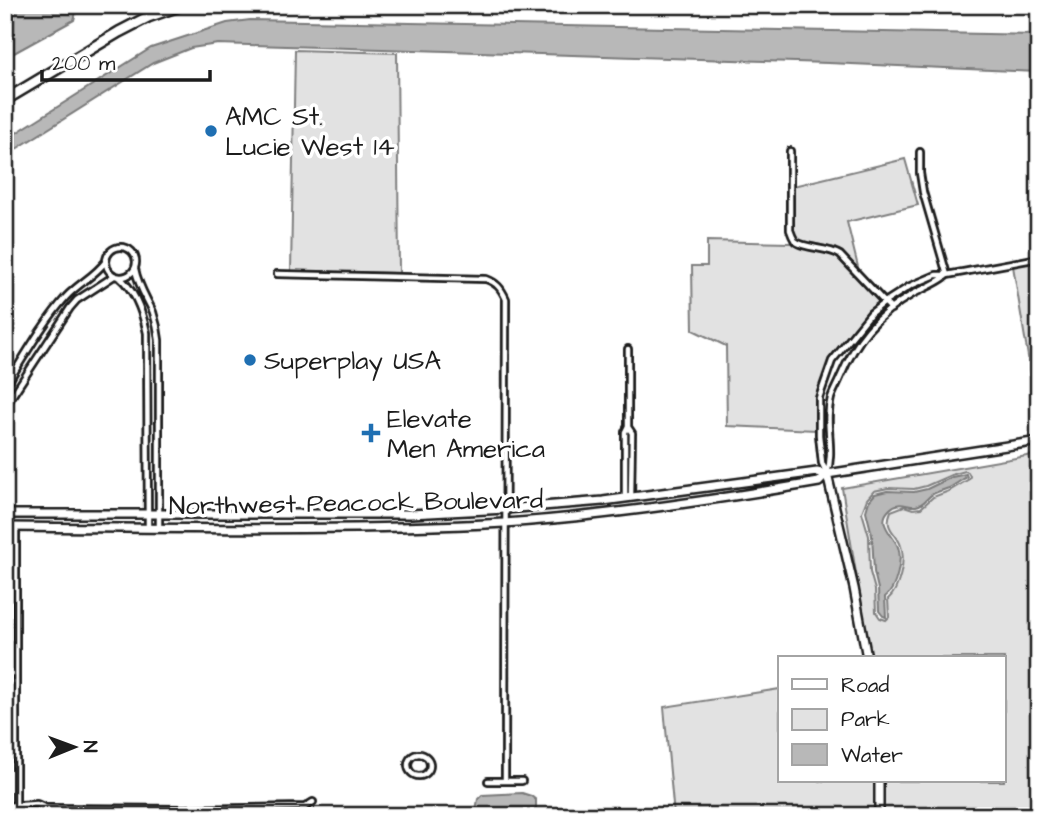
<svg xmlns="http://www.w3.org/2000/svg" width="1044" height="821" font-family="'Architects Daughter',sans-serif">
	<rect width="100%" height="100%" fill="#fff"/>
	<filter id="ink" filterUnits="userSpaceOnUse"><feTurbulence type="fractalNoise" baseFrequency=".0143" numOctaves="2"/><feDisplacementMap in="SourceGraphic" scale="14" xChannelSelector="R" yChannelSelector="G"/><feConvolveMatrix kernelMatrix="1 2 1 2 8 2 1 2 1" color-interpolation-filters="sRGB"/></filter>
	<g filter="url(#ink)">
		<!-- green -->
		<path fill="#e2e2e2" stroke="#7f7f7f" stroke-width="2" fill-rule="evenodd" d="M295 50 397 53 399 273 291 271Z
			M905 159 918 205 847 222 859 271 835 248 802 241 797 238 793 230V186Z
			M707 241 790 243 791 241C805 251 824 248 838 257L880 302 868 311 829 361 816 397V430L727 426 726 346 693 330 692 266H707Z
			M1039 261V423L1013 266Z
			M1039 454V816H883V781H1004V658H870L842 488ZM965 471 968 472 970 476 969 479 949 491 933 497 921 508 913 509 904 506 891 511C883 530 897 532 901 546 906 560 899 590 888 599L889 617 886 620 880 618 876 612 875 590 870 572 869 536 862 512 867 499 874 491 888 488 914 489 926 486 951 475Z
			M780 689V781H876V816H674L664 707Z"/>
		<!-- water -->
		<path fill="#b8b8b8" stroke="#7a7a7a" stroke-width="2" d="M5 5H73L76 12 74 20 5 58Z
			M250 20 1039 35V72L828 63 218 44 191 48 153 63 5 156V140L151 48 227 23Z
			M966 474 967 477C961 480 955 485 949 488 944 490 938 491 933 494 927 497 924 505 916 506 907 507 899 500 890 509 875 523 894 535 898 547 903 559 896 590 885 597L886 617 883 616 879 611 878 589 874 572 872 535 866 511 869 501 875 494 887 491 914 492 927 489 952 477Z
			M522 793 531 796 536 800V816H475L478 799 482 795Z"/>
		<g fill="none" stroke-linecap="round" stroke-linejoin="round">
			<defs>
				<path id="street" d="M790 151V230C791 233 793 238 795 241 804 249 828 247 840 255L891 309
					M920 152V173L923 192 947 275
					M106 262a15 15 0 1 1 30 0a15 15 0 1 1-30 0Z
					M135 269C138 285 146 297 153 312 156 321 158 330 159 340V528
					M277 274 486 279C497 283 501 288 506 299L505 781
					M119 277C135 290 143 314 147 333L148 528
					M5 387C24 357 43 323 66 297 79 283 95 276 106 261
					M5 407 70 308 77 300 114 276
					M628 427 632 433 631 497
					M827 474 822 463 819 435V398L832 361 871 313 885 302 910 286 936 275H947L1039 258
					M827 474C835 449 824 424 831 398 833 392 837 385 840 378 856 340 876 315 913 294 924 288 936 284 946 276
					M625 498V432L628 426V349
					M5 673H16
					M408 765a11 11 0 1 1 22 0a11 11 0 1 1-22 0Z
					M488 781H522
					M16 805V528
					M5 806 37 804 46 808
					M13 816 47 808 185 809 305 807 313 802"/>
				<path id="secondary" d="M827 474 854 588 867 658
					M5 514H410L506 509 603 501 817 472 827 474 1039 441
					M5 527C171 528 338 532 504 523 609 516 715 500 819 482L827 474
					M879 816V781"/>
				<path id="highway" d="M5 100 119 32 148 17 182 5"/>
			</defs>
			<!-- street casing -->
			<use href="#street" stroke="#1c1c1c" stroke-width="10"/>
			<!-- secondary casing -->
			<use href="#secondary" stroke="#1c1c1c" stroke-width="12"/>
			<!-- highway casing -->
			<use href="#highway" stroke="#1c1c1c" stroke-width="14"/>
			<!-- street -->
			<use href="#street" stroke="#fff" stroke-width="4.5"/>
			<!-- secondary -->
			<use href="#secondary" stroke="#fff" stroke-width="7"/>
			<!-- highway -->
			<use href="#highway" stroke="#fff" stroke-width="9"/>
		</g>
	</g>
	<!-- markers -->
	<g fill="#1f6fb2" stroke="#fff" stroke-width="2.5">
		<circle cx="211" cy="131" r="7"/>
		<circle cx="250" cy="360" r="7"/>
		<path d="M367.5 422.5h7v7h7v7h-7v7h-7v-7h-7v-7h7z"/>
	</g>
	<g text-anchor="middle" stroke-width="7" stroke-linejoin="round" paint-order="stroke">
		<!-- poi labels -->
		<g font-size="26" fill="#1c1c1c" stroke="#fff" text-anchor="start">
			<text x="225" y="125">AMC St.<tspan x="225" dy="30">Lucie West 14</tspan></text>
			<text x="264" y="369">Superplay USA</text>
			<text x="387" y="427">Elevate<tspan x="387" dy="30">Men America</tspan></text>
		</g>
		<!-- street labels -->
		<g font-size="26" fill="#1c1c1c" stroke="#fff">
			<text transform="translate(356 502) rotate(-1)" y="9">Northwest Peacock Boulevard</text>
		</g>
	</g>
	<!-- margin -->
	<rect width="1044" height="821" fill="none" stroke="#fff" stroke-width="28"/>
	<rect x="14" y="14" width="1016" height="793" fill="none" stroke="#1c1c1c" stroke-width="2.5" filter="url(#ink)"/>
	<!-- legend -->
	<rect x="778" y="656" width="228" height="126" fill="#ffffff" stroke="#a4a4a4" stroke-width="2"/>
	<rect x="792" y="679" width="35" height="10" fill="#ffffff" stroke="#a4a4a4" stroke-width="2"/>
	<text x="841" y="692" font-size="21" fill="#1c1c1c">Road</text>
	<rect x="792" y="709" width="35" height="21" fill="#e2e2e2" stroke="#a4a4a4" stroke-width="2"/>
	<text x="841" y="726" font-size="21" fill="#1c1c1c">Park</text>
	<rect x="792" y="744" width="35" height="21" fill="#b8b8b8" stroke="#a4a4a4" stroke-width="2"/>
	<text x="841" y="762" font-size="21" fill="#1c1c1c">Water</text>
	<!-- north arrow -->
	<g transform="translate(74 747) rotate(89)" stroke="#ffffff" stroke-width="5" paint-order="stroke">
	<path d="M0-5L12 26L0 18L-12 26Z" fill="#1c1c1c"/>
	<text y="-10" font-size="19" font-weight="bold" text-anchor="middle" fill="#1c1c1c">N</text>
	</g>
	<!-- scale -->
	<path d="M42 70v10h168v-10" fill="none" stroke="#1c1c1c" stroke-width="3.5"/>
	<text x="52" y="70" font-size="21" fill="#1c1c1c" stroke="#ffffff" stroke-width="5" paint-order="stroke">200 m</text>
</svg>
